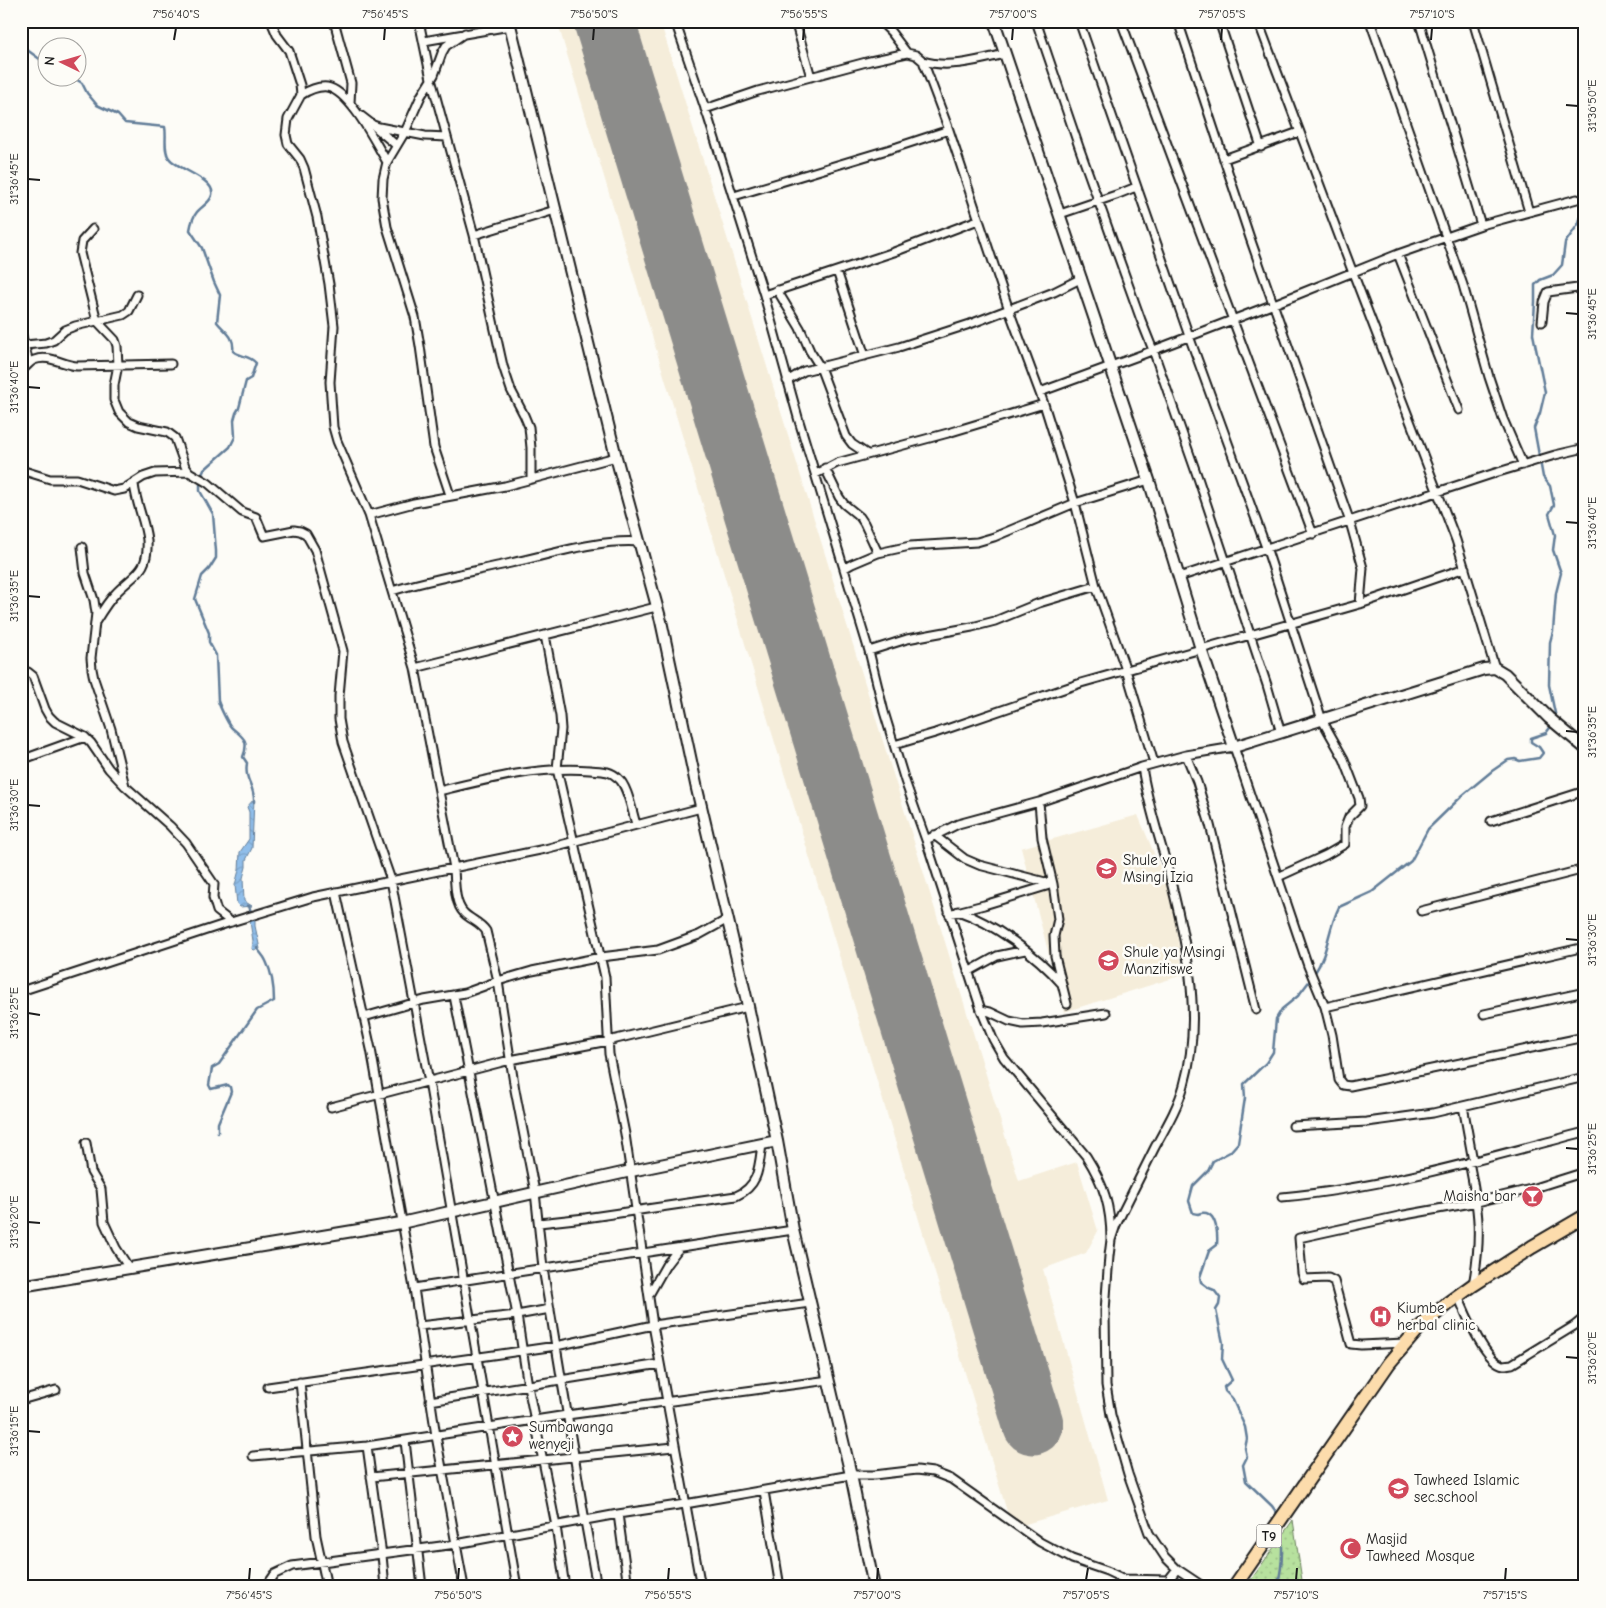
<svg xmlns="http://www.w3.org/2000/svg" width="1606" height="1608" font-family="'Comic Neue',sans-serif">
	<defs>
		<pattern id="grass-dots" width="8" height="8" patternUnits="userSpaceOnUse" patternTransform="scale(1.25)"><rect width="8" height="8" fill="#b7e19e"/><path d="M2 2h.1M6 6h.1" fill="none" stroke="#9dc088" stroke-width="1.8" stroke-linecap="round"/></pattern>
		<pattern id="water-waves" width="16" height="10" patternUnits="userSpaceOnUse" patternTransform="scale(1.25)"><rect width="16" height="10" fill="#90beea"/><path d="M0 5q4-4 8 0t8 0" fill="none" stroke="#7ca3c8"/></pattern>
	</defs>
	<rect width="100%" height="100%" fill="#fdfcf7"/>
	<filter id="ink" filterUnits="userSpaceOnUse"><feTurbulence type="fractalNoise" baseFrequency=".02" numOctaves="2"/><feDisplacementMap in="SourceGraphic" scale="10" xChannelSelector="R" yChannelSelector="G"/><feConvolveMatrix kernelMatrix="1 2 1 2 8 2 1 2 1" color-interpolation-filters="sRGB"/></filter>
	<g filter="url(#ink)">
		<!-- built -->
		<path fill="#f5edda" d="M557 21H660L1019 1181 1077 1162 1098 1231 1086 1253 1043 1269 1108 1500 1012 1528Z
			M1138 815 1172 896 1183 975 1064 1012 1021 848Z"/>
		<!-- grass -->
		<path fill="url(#grass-dots)" stroke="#6a7e5d" d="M1293 1520 1303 1587H1247L1251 1580Z"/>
		<!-- water -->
		<path fill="url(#water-waves)" stroke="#627d98" d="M254 799 252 848 246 860V867L243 878 244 901 252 906 240 907 237 904 235 885 239 870 240 852 249 839V812L247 807Z
			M249 915H255V926L260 949 255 950 252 949 253 941Z"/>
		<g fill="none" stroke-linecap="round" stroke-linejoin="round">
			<!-- stream -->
			<path stroke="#627d98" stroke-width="2.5" d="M21 41 23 47 48 65
				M74 78 82 83 87 93 97 105 118 115 125 123 165 127C167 136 163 150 169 158 176 169 216 179 212 195 211 202 201 207 197 212 192 218 191 224 190 230L202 248 214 282 220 295 217 322C225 332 235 336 233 351 240 357 249 355 256 363L251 378 246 381 239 408 236 413 234 420 235 437 230 447 204 470 200 479V491L213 514 216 551V558L209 569 202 576 195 599 209 633V642L216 655 218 701C220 707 227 722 231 727 242 737 250 739 243 757L247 763C244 781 255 785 254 802
				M1556 718 1549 685 1550 642 1553 631 1556 593 1561 573 1553 550 1555 535 1549 514 1554 505 1550 486 1543 477 1534 428 1540 413 1545 392 1533 334 1535 302V285L1540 280 1553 275 1562 265 1565 243 1579 223 1585 195
				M247 906H249L252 915
				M1314 974C1329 952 1327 931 1339 907L1372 892 1411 861 1428 829 1463 795 1492 771 1508 760 1515 759 1520 761 1539 758 1543 753 1539 747 1531 742V738L1546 733 1552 725
				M218 1133V1123L231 1092 230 1087 228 1085 211 1089 209 1085 212 1068 219 1064 257 1010 274 1001C274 987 272 973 266 961 264 956 260 953 257 948
				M1279 1516 1272 1506 1246 1481 1243 1465 1247 1457 1245 1448 1247 1439 1245 1427 1232 1398 1225 1391 1224 1387 1232 1380 1222 1359 1223 1343 1216 1310 1219 1305 1220 1298 1214 1290 1209 1288 1201 1282 1200 1277 1209 1251 1217 1245C1218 1232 1216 1207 1198 1214L1193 1213 1189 1201 1193 1186 1208 1171 1213 1161 1230 1152 1238 1143 1245 1098 1244 1084 1266 1063 1273 1052 1276 1019 1282 1009 1298 996 1311 979
				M1277 1587C1283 1567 1283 1549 1281 1529"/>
			<!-- runway -->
			<path stroke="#8c8c8a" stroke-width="61" d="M604 21 1033 1424"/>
			<defs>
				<path id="street" d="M271 21 277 35 289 51 300 85 301 95 288 119 286 135 288 144 300 159 304 168 317 217 329 284 334 326 330 382 333 427 337 441 369 515 415 668 454 868C455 882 454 903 464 913 471 920 480 922 486 931L498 981 515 1090 535 1192 543 1268 585 1521 597 1587
					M334 21 351 83 350 103
					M419 21 431 79 474 235 503 366 511 390 524 415 529 427 531 448V479
					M675 21 708 117 764 295 799 421 869 651 884 712 905 781 926 840 981 1010 993 1039 1004 1058 1086 1156C1104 1184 1111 1207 1111 1240
					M795 21 811 77
					M880 21 891 32 907 53
					M1036 21 1079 147 1141 320 1153 350 1198 478 1267 685 1281 733
					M1079 21 1189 336 1267 550 1322 720 1344 759 1359 798 1360 806 1349 817 1345 827V844L1326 855 1278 877
					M1121 21 1313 534
					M1178 21 1250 238 1350 522 1363 568 1360 604
					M1219 21 1261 147
					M1258 21 1353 273 1456 540 1495 668
					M1370 21 1463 285 1489 377 1503 419 1523 465
					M1419 21 1481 225
					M1473 21 1529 212
					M424 41 510 26
					M923 61C949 69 979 60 1005 54
					M301 95C309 90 317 86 327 87 350 91 375 142 387 162
					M705 109 758 91 870 61 907 53 916 55 923 61 949 130 1009 310 1044 404 1075 503 1096 586 1126 670 1154 763
					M360 115 373 125 379 127 425 136 447 137
					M375 127 396 145
					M1224 159 1299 132
					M734 196 897 147 949 130
					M1060 214 1116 195 1136 187
					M93 229 82 241 80 253 97 321 115 340 117 346 118 365 114 385V400L119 412 129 422 138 426 167 432 175 438 185 466 189 472 208 483 242 512 256 517 264 536 294 530 300 531 306 534 315 550 343 651 339 696V719L343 742 391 880 429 1082 517 1587
					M474 235 555 210
					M1398 254 1459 410
					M837 271 865 356
					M777 290 800 328 810 351 820 367 846 436 852 444 867 454
					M764 295 894 252 978 220
					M1542 322 1544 302 1548 292 1585 287
					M21 332 29 363
					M25 345 46 343 54 340 65 330 75 326 123 315 129 311 137 295
					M21 370C26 368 29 362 34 360 49 354 63 365 77 366L171 364
					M787 381 804 371 899 347 970 324 1054 292 1082 278
					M1040 392 1141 355 1274 304 1398 254 1481 225 1577 199
					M825 468 839 497 844 504 860 517 864 523 878 553
					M21 470 50 479H77L114 491 124 489 143 477 155 473 189 472
					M816 474 837 463 948 433 1044 404
					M450 495 434 447 420 346 415 317 387 227 382 198 383 179 387 162 405 132 421 96 434 75 442 53 446 46 465 33
					M369 515 414 503 505 486 616 457
					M82 547 85 573 94 600 96 613 91 658 92 669 94 679 111 729 125 786
					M845 568 852 564 878 553 910 546 977 542 994 537 1075 503 1149 480
					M1179 577 1495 473 1555 455 1585 448
					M392 591C431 579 471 572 511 563 553 554 597 539 640 542
					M96 621C102 611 108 601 116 593 134 574 149 572 147 540 145 521 136 504 134 484
					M545 635 560 716 561 729 557 769 605 977 609 1054 625 1134 653 1325 810 1303
					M869 651 907 639 972 627 995 621 1039 603 1096 586
					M415 668 656 607
					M21 672H28L33 676 45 709 49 716 55 722 85 737 91 743 109 769 125 786 170 826 186 843 214 884 213 898 217 911 231 922
					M894 745 935 733 1081 683 1360 604 1465 568
					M1186 755 1197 782 1210 825 1256 1010
					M21 760 85 737
					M1142 767C1147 801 1158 833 1167 866 1185 935 1204 1015 1184 1085 1178 1107 1166 1127 1155 1147 1142 1173 1129 1199 1116 1225L1111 1240 1109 1256 1105 1311 1106 1385 1111 1415 1128 1474 1149 1533 1165 1557 1177 1569 1204 1587
					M439 791C488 779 538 766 590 770 600 771 610 770 618 778 628 786 632 812 636 824
					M1491 821 1585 791
					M934 835 965 859 979 865 1053 884 1058 919 1054 936 1055 956 1067 1004
					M926 840 958 824 1039 802 1142 767 1186 755 1234 747 1308 966 1325 1007 1585 947
					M336 892 371 1049 414 1288 436 1436 464 1587
					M958 911C993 923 1037 955 1061 983
					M1421 911 1585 869
					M949 914 984 905 1053 884 1042 838 1039 802
					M968 972 997 956 1025 950
					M21 991 231 922 313 897 545 849 701 808
					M454 996 517 1315 528 1386 556 1526 565 1587
					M1325 1007 1332 1035 1339 1080 1343 1085 1350 1086 1585 1037
					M981 1010 990 1012 1009 1021 1023 1024 1042 1023 1106 1013
					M1484 1014 1585 992
					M364 1017 424 1000 465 993 498 981 532 971 601 957 658 950 699 935 728 919
					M1463 1106 1473 1161
					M331 1107 510 1060 608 1041 748 1007
					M1293 1126 1367 1122 1433 1113 1585 1077
					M86 1143 91 1172 101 1189 104 1222 116 1248 129 1268
					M1469 1162C1479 1210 1482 1237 1473 1285
					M1282 1197C1385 1188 1485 1158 1585 1132
					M539 1223 585 1218 736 1196C759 1186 759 1167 762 1144
					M414 1288 793 1230
					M649 1295 666 1265 679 1248
					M1458 1296C1465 1312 1485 1363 1504 1365 1507 1365 1509 1364 1512 1364L1574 1326 1585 1317
					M419 1326 517 1315 550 1309
					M1405 1343 1361 1345 1351 1344 1334 1281 1328 1278 1304 1279 1302 1273 1299 1238 1399 1216 1477 1202 1531 1189 1585 1172
					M300 1382 316 1536 327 1587
					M268 1387 556 1346 653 1325 701 1587
					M21 1400 56 1390
					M430 1401 660 1364
					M405 1441 422 1587
					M367 1446 382 1555 385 1587
					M253 1456 367 1446 567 1415 829 1380
					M371 1477 674 1447
					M764 1491 780 1587
					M618 1514 628 1587
					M266 1587 275 1574 292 1566 456 1544 618 1514 685 1504 851 1475H874L917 1470 933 1472 951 1479 1040 1542 1072 1559 1107 1571 1124 1579 1168 1580
					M860 1587 873 1584
					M1163 1587 1177 1569"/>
				<path id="secondary" d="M509 21 616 457 661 621 697 789 746 997 777 1141 793 1230 851 1475 874 1587
					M994 21 1149 480 1201 649 1234 747 1484 669 1495 668 1505 674 1549 718 1585 748
					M21 1286 401 1223 631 1171 777 1141"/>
				<path id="highway" d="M1234 1587 1389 1363 1419 1328 1448 1303 1473 1285 1532 1247 1585 1216"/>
			</defs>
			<!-- street casing -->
			<use href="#street" stroke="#1c1c1c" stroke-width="11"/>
			<!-- secondary casing -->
			<use href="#secondary" stroke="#1c1c1c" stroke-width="14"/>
			<!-- highway casing -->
			<use href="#highway" stroke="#1c1c1c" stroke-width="16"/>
			<!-- street -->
			<use href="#street" stroke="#fdfcf7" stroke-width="7"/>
			<!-- secondary -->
			<use href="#secondary" stroke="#fdfcf7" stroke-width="10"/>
			<!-- highway -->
			<use href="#highway" stroke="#fcdcac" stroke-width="12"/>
		</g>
	</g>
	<!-- ticks -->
	<path fill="none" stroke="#1c1c1c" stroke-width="2" d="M174 40 176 28M384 40 385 28M593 40 594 28M803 40 804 28M1012 40 1013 28M1221 40 1222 28M1431 40 1432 28M1566 105 1578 106M28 179 40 180M1566 313 1578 314M28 387 40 388M1566 522 1578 523M28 596 40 597M1566 731 1578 732M28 805 40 806M1566 939 1578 940M28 1013 40 1015M1566 1148 1578 1149M28 1222 40 1223M1566 1357 1578 1358M28 1431 40 1432M249 1580 250 1568M458 1580 459 1568M668 1580 669 1568M877 1580 878 1568M1086 1580 1088 1568M1296 1580 1297 1568M1505 1580 1506 1568"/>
	<!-- icons -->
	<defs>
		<symbol id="school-disc" viewBox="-11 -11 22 22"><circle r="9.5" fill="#d1495b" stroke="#fdfcf7"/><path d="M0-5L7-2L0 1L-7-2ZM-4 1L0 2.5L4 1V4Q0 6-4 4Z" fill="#fff"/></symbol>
		<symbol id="bar-disc" viewBox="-11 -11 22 22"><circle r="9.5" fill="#d1495b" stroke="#fdfcf7"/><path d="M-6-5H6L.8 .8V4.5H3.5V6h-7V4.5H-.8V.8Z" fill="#fff"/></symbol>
		<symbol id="hospital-disc" viewBox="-11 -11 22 22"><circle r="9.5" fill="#d1495b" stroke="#fdfcf7"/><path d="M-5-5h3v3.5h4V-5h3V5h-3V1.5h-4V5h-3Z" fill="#fff"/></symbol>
		<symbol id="sight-disc" viewBox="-11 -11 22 22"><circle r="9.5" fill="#d1495b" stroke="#fdfcf7"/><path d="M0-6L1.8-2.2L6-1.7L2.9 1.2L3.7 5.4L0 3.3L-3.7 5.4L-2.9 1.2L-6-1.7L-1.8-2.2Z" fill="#fff"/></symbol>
		<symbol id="mosque-disc" viewBox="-11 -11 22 22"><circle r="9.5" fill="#d1495b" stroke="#fdfcf7"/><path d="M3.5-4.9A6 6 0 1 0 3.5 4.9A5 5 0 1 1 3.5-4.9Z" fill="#fff"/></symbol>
	</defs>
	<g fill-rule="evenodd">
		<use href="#school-disc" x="1094" y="856" width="25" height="25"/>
		<use href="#school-disc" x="1096" y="948" width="25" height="25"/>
		<use href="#bar-disc" x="1520" y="1184" width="25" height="25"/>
		<use href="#hospital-disc" x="1368" y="1304" width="25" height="25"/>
		<use href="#sight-disc" x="500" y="1424" width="25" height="25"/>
		<use href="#school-disc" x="1386" y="1476" width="25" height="25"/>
		<use href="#mosque-disc" x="1338" y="1536" width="25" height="25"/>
	</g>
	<g text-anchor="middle" stroke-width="5" stroke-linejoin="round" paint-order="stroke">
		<!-- shield labels -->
		<rect fill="#fdfcf7" stroke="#605f5e" stroke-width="1" x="1256.5" y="1524.5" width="25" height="23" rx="4"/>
		<g font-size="14" font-weight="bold" fill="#1c1c1c">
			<text x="1269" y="1541">T9</text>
		</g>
		<!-- poi labels -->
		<g font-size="15" fill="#1c1c1c" stroke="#fdfcf7" text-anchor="start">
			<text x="1123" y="865">Shule ya<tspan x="1123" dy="17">Msingi Izia</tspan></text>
			<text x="1124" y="957">Shule ya Msingi<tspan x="1124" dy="17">Manzitiswe</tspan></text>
			<text x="1516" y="1201" text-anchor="end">Maisha bar</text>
			<text x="1397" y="1313">Kiumbe<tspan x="1397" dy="17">herbal clinic</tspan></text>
			<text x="529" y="1432">Sumbawanga<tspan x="529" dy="17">wenyeji</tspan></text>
			<text x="1414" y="1485">Tawheed Islamic<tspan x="1414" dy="17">sec.school</tspan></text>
			<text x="1366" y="1544">Masjid<tspan x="1366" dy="17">Tawheed Mosque</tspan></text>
		</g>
	</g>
	<!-- margin -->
	<rect width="1606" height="1608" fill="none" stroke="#fdfcf7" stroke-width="55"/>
	<!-- north arrow -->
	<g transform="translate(62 62) rotate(275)"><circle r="24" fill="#fdfcf7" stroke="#a3a29f"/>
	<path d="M0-4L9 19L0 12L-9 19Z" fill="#d1495b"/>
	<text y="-8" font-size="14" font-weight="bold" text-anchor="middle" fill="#1c1c1c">N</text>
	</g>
	<rect x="28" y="28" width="1550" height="1552" fill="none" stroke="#1c1c1c" stroke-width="2"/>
	<g font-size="12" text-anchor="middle" fill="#1c1c1c">
		<text x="176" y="18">7°56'40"S</text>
		<text x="385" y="18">7°56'45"S</text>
		<text x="594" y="18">7°56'50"S</text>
		<text x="804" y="18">7°56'55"S</text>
		<text x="1013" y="18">7°57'00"S</text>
		<text x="1222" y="18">7°57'05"S</text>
		<text x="1432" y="18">7°57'10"S</text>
		<text transform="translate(1592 106) rotate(-90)" y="4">31°36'50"E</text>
		<text transform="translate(14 179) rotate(-90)" y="4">31°36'45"E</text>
		<text transform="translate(1592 314) rotate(-90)" y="4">31°36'45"E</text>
		<text transform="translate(14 387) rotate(-90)" y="4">31°36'40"E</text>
		<text transform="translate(1592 523) rotate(-90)" y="4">31°36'40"E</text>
		<text transform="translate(14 596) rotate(-90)" y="4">31°36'35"E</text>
		<text transform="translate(1592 732) rotate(-90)" y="4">31°36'35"E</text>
		<text transform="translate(14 805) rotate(-90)" y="4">31°36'30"E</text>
		<text transform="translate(1592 940) rotate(-90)" y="4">31°36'30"E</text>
		<text transform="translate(14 1013) rotate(-90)" y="4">31°36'25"E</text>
		<text transform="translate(1592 1149) rotate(-90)" y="4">31°36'25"E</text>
		<text transform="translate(14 1222) rotate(-90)" y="4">31°36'20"E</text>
		<text transform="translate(1592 1358) rotate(-90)" y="4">31°36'20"E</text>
		<text transform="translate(14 1431) rotate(-90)" y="4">31°36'15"E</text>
		<text x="249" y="1599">7°56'45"S</text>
		<text x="458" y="1599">7°56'50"S</text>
		<text x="668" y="1599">7°56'55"S</text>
		<text x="877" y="1599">7°57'00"S</text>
		<text x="1086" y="1599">7°57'05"S</text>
		<text x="1296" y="1599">7°57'10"S</text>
		<text x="1505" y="1599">7°57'15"S</text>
	</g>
</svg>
